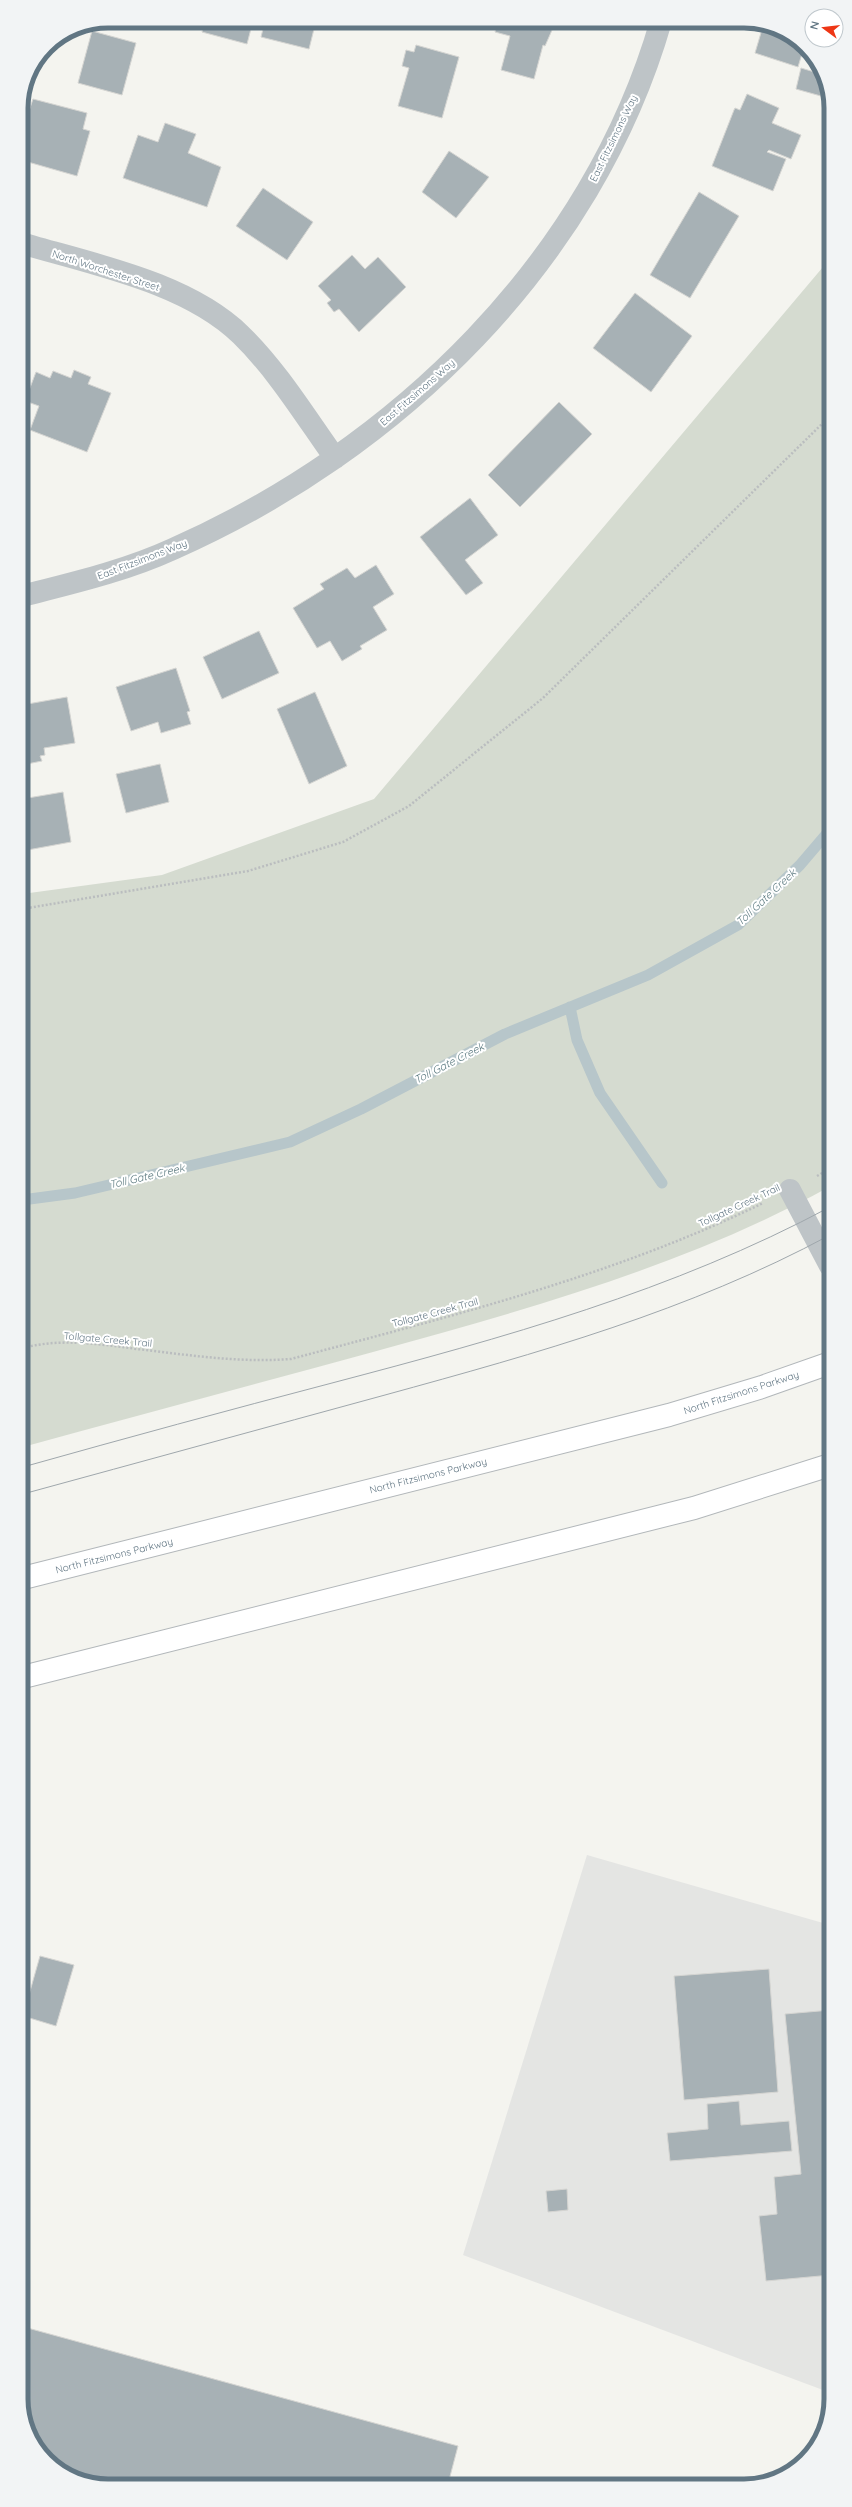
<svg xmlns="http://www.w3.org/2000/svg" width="852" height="2507" font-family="Quicksand,sans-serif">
	<rect width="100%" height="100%" fill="#f4f4ef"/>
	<!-- built -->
	<path fill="#e4e5e3" d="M587 1855 830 1925 831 2393 463 2255Z"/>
	<!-- green -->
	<path fill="#d5dbd0" d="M828 261 829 1187C687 1265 529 1309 373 1352 256 1384 140 1415 23 1447L22 894 162 875 374 799Z"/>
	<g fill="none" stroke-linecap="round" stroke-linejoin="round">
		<!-- stream -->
		<path stroke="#b7c6ca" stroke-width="11" d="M570 1007 577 1040 600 1093 662 1183
			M22 1200 75 1193 290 1142 361 1109 505 1034 648 975 738 925 800 865 829 831"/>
	</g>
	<!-- building -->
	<path fill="#a7b1b5" stroke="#d5d5d2" d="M205 21H253L247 44 202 32Z
		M265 21H316L309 49 261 37Z
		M498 21H556L545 46 543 45 534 79 501 70 510 36 495 32Z
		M763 26 801 42 804 47 798 67 755 53Z
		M92 31 136 43 122 95 78 83Z
		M416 45 459 57 442 118 398 106 409 68 402 66 406 50 414 52Z
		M801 68 821 74 828 85V98L796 89Z
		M747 94 779 108 772 123 801 135 791 159 769 150 767 152 786 159 773 191 712 166 734 110 735 108 740 110Z
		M33 99 87 113 83 129 90 131 77 176 21 160V117L22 112 28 114Z
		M165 123 196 134 188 153 221 167 207 207 123 178 138 135 158 142Z
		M449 151 489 177 456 218 422 192Z
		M263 188 313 222 287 260 236 226Z
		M699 192 739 216 690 298 650 275Z
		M352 255 365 269 378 257 406 287 359 332 339 309 334 312 327 303 331 300 318 286Z
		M635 293 692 336 651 392 593 348Z
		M74 370 91 377 88 384 111 393 87 452 30 430 39 406 25 401 36 372 50 378 53 371 71 378Z
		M559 402 592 434 520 507 488 475Z
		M470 498 498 535 465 560 483 583 466 595 420 537Z
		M376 565 394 594 373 607 387 630 360 646 362 649 342 661 330 641 317 648 293 608 324 589 320 584 347 568 355 578Z
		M259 631 279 673 222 699 203 657Z
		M176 668 190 711 187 712 191 724 161 733 158 722 131 731 116 687Z
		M315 692 347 766 309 784 277 709Z
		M67 697 75 743 44 748 45 755 40 756 42 761 22 765V705Z
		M160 764 169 802 126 813 116 774Z
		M63 792 71 842 22 851V799Z
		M40 1956 74 1965 56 2026 23 2016Z
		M769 1969 778 2092 684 2100 674 1976Z
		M831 2010V2275L766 2281 759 2216 777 2214 774 2177 801 2174 785 2014Z
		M739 2101 741 2125 789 2121 792 2151 670 2161 667 2133 708 2129 707 2104Z
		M567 2189 568 2210 548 2212 546 2191Z
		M24 2327 458 2446 448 2484 102 2486 51 2465 24 2422Z"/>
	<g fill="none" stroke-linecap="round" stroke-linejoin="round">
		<defs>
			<path id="major" d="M23 1578 669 1415 762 1387 830 1363
				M23 1677 694 1508 830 1465"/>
		</defs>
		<!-- major casing -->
		<use href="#major" stroke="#b2b7ba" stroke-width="24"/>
		<!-- path -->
		<path stroke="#babdbf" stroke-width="2.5" stroke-dasharray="2 2" stroke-linecap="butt" d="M22 909 248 871 343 842 409 806 543 698 829 417
			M817 1176 829 1169
			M23 1348C60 1338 99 1344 137 1349 189 1355 239 1363 291 1359 451 1316 613 1276 763 1203"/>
		<!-- minor -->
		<path stroke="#bec4c7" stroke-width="22" d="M21 243C91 264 187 282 241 335 277 370 305 416 335 458
			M22 596C73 583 125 571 173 549 397 450 592 261 661 21
			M790 1190 830 1266"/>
		<!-- major -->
		<use href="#major" stroke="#fff" stroke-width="22"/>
		<!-- tram -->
		<path stroke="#9fa7ac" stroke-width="1" d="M23 1467C126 1438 229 1410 332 1383 503 1338 673 1291 830 1207
			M23 1494C144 1461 264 1428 385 1395 538 1353 689 1311 830 1235"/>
	</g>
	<g text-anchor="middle" stroke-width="4" stroke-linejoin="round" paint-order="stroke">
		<!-- street labels -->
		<g font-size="10" fill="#617683" stroke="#fff">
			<text transform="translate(613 138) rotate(-64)" y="4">East Fitzsimons Way</text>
			<text transform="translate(106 270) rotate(18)" y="4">North Worchester Street</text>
			<text transform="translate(417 392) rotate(-41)" y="4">East Fitzsimons Way</text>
			<text transform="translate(142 559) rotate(-21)" y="4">East Fitzsimons Way</text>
			<text transform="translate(739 1205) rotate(-25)" y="4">Tollgate Creek Trail</text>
			<text transform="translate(435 1312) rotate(-15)" y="4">Tollgate Creek Trail</text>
			<text transform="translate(108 1339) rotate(5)" y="4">Tollgate Creek Trail</text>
			<text transform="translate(741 1392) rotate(-18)" y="4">North Fitzsimons Parkway</text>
			<text transform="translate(428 1475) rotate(-14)" y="4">North Fitzsimons Parkway</text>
			<text transform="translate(114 1555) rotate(-14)" y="4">North Fitzsimons Parkway</text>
		</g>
		<!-- water labels -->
		<g font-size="11" font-style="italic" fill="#5c7a80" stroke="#fff">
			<text transform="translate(766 897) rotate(-43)" y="4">Toll Gate Creek</text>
			<text transform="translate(449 1063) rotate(-27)" y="4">Toll Gate Creek</text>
			<text transform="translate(147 1176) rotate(-13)" y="4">Toll Gate Creek</text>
		</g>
	</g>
	<!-- crop -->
	<path d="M0 0H852V2507H0ZM108 28H744A80 80 0 0 1 824 108V2399A80 80 0 0 1 744 2479H108A80 80 0 0 1 28 2399V108A80 80 0 0 1 108 28Z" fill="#f2f4f5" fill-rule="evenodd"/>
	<path fill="none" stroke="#617683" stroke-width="5" d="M108 28H744A80 80 0 0 1 824 108V2399A80 80 0 0 1 744 2479H108A80 80 0 0 1 28 2399V108A80 80 0 0 1 108 28Z"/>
	<!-- north arrow -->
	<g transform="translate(824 28) rotate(285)"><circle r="19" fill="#ffffff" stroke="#c0c8cd"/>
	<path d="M0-3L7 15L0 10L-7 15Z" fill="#ee3615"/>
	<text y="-6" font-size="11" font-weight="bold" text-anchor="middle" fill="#617683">N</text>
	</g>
</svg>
